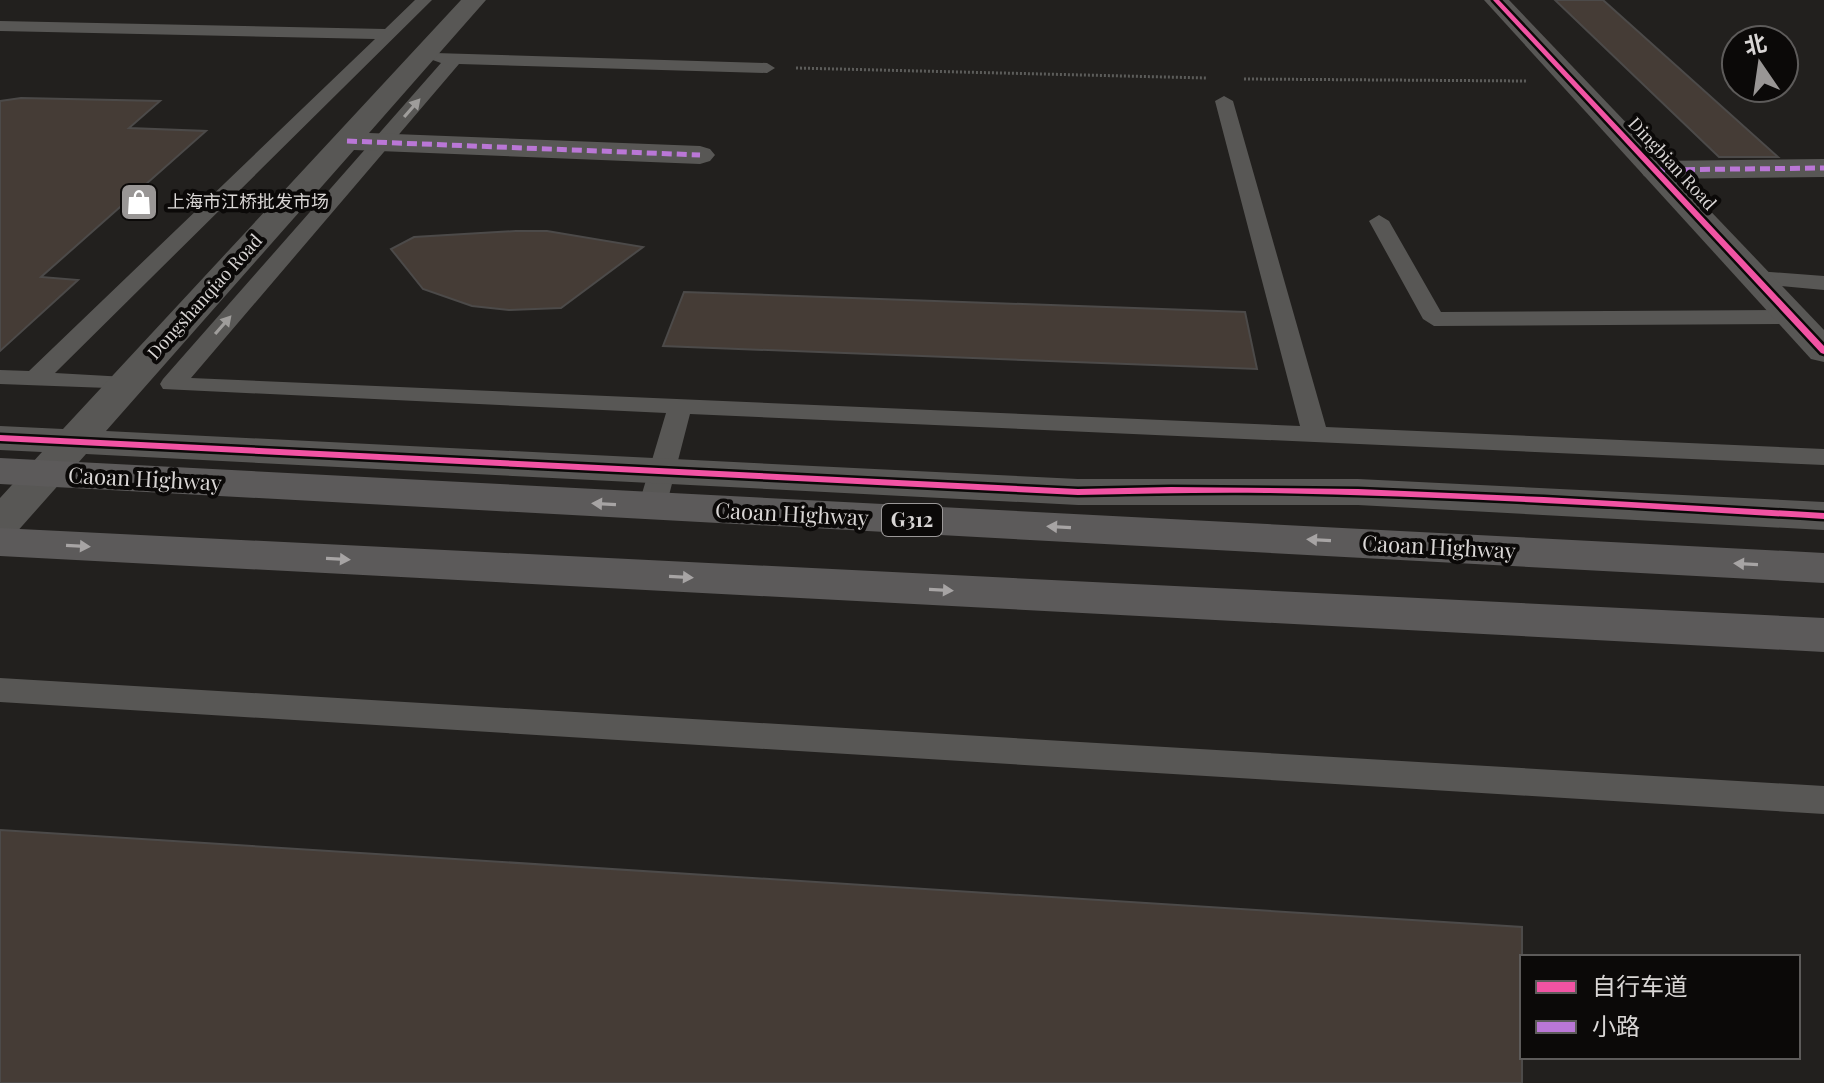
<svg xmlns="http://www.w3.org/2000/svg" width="1824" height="1083" font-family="'Playfair Display','Noto Sans SC',serif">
	<rect width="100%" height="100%" fill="#22201e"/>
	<!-- building -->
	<path fill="#453c36" stroke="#4c4a49" stroke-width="2" d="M1555 0H1603L1778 157H1719Z
		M21 98 160 101 129 128 206 131 41 277 78 280 0 351V101Z
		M516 231H547L643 247 561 308 509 310 472 306 423 289 391 249 414 237Z
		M684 292 1245 312 1257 369 663 346Z
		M0 830 1522 927V1083H0Z"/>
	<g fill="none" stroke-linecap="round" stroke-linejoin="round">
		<!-- path -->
		<path stroke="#5c5c5a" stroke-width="3" stroke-dasharray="2 2" stroke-linecap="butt" d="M796 68 1206 78
			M1244 79 1526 81"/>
		<!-- service -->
		<path fill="#585755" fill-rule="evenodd" d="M415 0H432L55 373 126 377 138 384 135 389 0 384V370L29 371 375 39 0 31V21L385 29Z
			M435 53 767 63 775 68 767 73 459 64 191 378 1300 426 1215 101 1224 96 1233 101 1326 427 1824 449V465L690 414 666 507 662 513H642L638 507 666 413 163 389 160 384 163 379 441 63 427 58Z
			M1379 215 1389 221 1441 312 1792 310 1803 317 1792 324 1434 326 1423 319 1369 221Z
			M1756 271 1824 276V290L1748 283 1745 278Z
			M0 678 1824 786V814L0 702Z"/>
		<!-- minor -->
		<path fill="#585755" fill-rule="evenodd" d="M461 0H486L369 133 700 146 710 149 715 155 710 161 700 164 354 150 106 431 1078 479H1358L1824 502V530L1358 505H1078L86 454 15 534 0 538V498L42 452 0 450V426L63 429Z
			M1824 159V177L1655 179 1644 176 1640 170 1644 164 1655 161Z"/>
		<!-- tertiary -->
		<path fill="#585755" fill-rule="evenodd" d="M1484 0H1509L1824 330V362L1811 359Z"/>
		<!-- trunk -->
		<path fill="#5c5a5a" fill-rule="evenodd" d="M0 458 1824 553V583L0 484Z
			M0 528 1824 618V652L0 556Z"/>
		<!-- quiet -->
		<path stroke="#ba77d6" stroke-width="5" stroke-dasharray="10 5" stroke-linecap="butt" d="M347 141 700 155
			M1655 170 1824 168"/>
		<defs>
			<path id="cycleway" d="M1493 0H1499L1824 346V354L1821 353Z
				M0 435 1078 489 1171 487 1358 489 1544 497 1824 513V519C1638 508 1452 496 1266 493 1203 492 1141 494 1078 495L0 441Z"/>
		</defs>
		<!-- cycleway casing -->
		<use href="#cycleway" stroke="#0b0908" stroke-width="5"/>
		<!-- cycleway -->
		<use href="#cycleway" fill="#f153a3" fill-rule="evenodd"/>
	</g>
	<!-- one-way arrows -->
	<defs><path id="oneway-solid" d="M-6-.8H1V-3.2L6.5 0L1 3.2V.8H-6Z" transform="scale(2)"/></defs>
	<g fill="#9f9d9b">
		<use href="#oneway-solid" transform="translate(412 108) rotate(-49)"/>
		<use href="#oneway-solid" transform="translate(223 325) rotate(-49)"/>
	</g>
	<g fill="#a7a4a4">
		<use href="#oneway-solid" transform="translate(604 504) rotate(-177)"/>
		<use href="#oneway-solid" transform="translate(1059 527) rotate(-177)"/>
		<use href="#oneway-solid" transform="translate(1319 540) rotate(-177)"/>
		<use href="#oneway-solid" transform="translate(78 546) rotate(3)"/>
		<use href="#oneway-solid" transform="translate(338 559) rotate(3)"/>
		<use href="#oneway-solid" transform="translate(1746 564) rotate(-177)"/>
		<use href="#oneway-solid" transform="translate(681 577) rotate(3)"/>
		<use href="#oneway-solid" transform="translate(941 590) rotate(3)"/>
	</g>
	<!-- icons -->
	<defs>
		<symbol id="shop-square" viewBox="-11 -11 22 22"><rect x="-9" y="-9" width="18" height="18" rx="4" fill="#999695" stroke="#0b0908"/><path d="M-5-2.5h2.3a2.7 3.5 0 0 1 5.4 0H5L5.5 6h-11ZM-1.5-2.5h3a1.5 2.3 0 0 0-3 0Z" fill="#fff"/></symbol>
	</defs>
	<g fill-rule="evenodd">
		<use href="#shop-square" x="117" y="180" width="44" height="44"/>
	</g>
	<g text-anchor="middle" stroke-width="8" stroke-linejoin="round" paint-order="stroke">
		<!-- far-street labels -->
		<g font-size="18" fill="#d9d6d5" stroke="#0b0908">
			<text transform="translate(1672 164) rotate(47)" y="6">Dingbian Road</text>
			<text transform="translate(205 297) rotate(-48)" y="6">Dongshanqiao Road</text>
		</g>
		<!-- far-poi labels -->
		<g font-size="18" fill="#d9d6d5" stroke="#0b0908" text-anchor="start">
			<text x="167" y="208">上海市江桥批发市场</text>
		</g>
		<!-- shield labels -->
		<rect fill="#0b0908" stroke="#9b9898" stroke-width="2" x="882" y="504" width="60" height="32" rx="6"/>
		<g font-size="20" font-weight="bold" fill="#d9d6d5">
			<text x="912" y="527">G312</text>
		</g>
		<!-- street labels -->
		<g font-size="22" fill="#d9d6d5" stroke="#0b0908">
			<text transform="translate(145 479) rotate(3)" y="8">Caoan Highway</text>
			<text transform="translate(792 514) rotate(3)" y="8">Caoan Highway</text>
			<text transform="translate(1439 547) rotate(3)" y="8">Caoan Highway</text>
		</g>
	</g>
	<!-- legend -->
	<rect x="1520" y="955" width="280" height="104" fill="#0b0908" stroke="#5d5b5a" stroke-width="2"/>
	<rect x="1536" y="981" width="40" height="12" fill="#f153a3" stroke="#5d5b5a" stroke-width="2"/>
	<text x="1592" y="995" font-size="24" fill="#d9d6d5">自行车道</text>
	<rect x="1536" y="1021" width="40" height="12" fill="#ba77d6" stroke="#5d5b5a" stroke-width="2"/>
	<text x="1592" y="1035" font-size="24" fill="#d9d6d5">小路</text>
	<!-- north arrow -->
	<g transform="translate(1760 64) rotate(347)"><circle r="38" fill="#0b0908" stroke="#5d5b5a" stroke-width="2"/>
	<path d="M0-6L14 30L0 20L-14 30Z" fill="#999695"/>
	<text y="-12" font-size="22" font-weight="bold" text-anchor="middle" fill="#d9d6d5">北</text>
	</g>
</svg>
